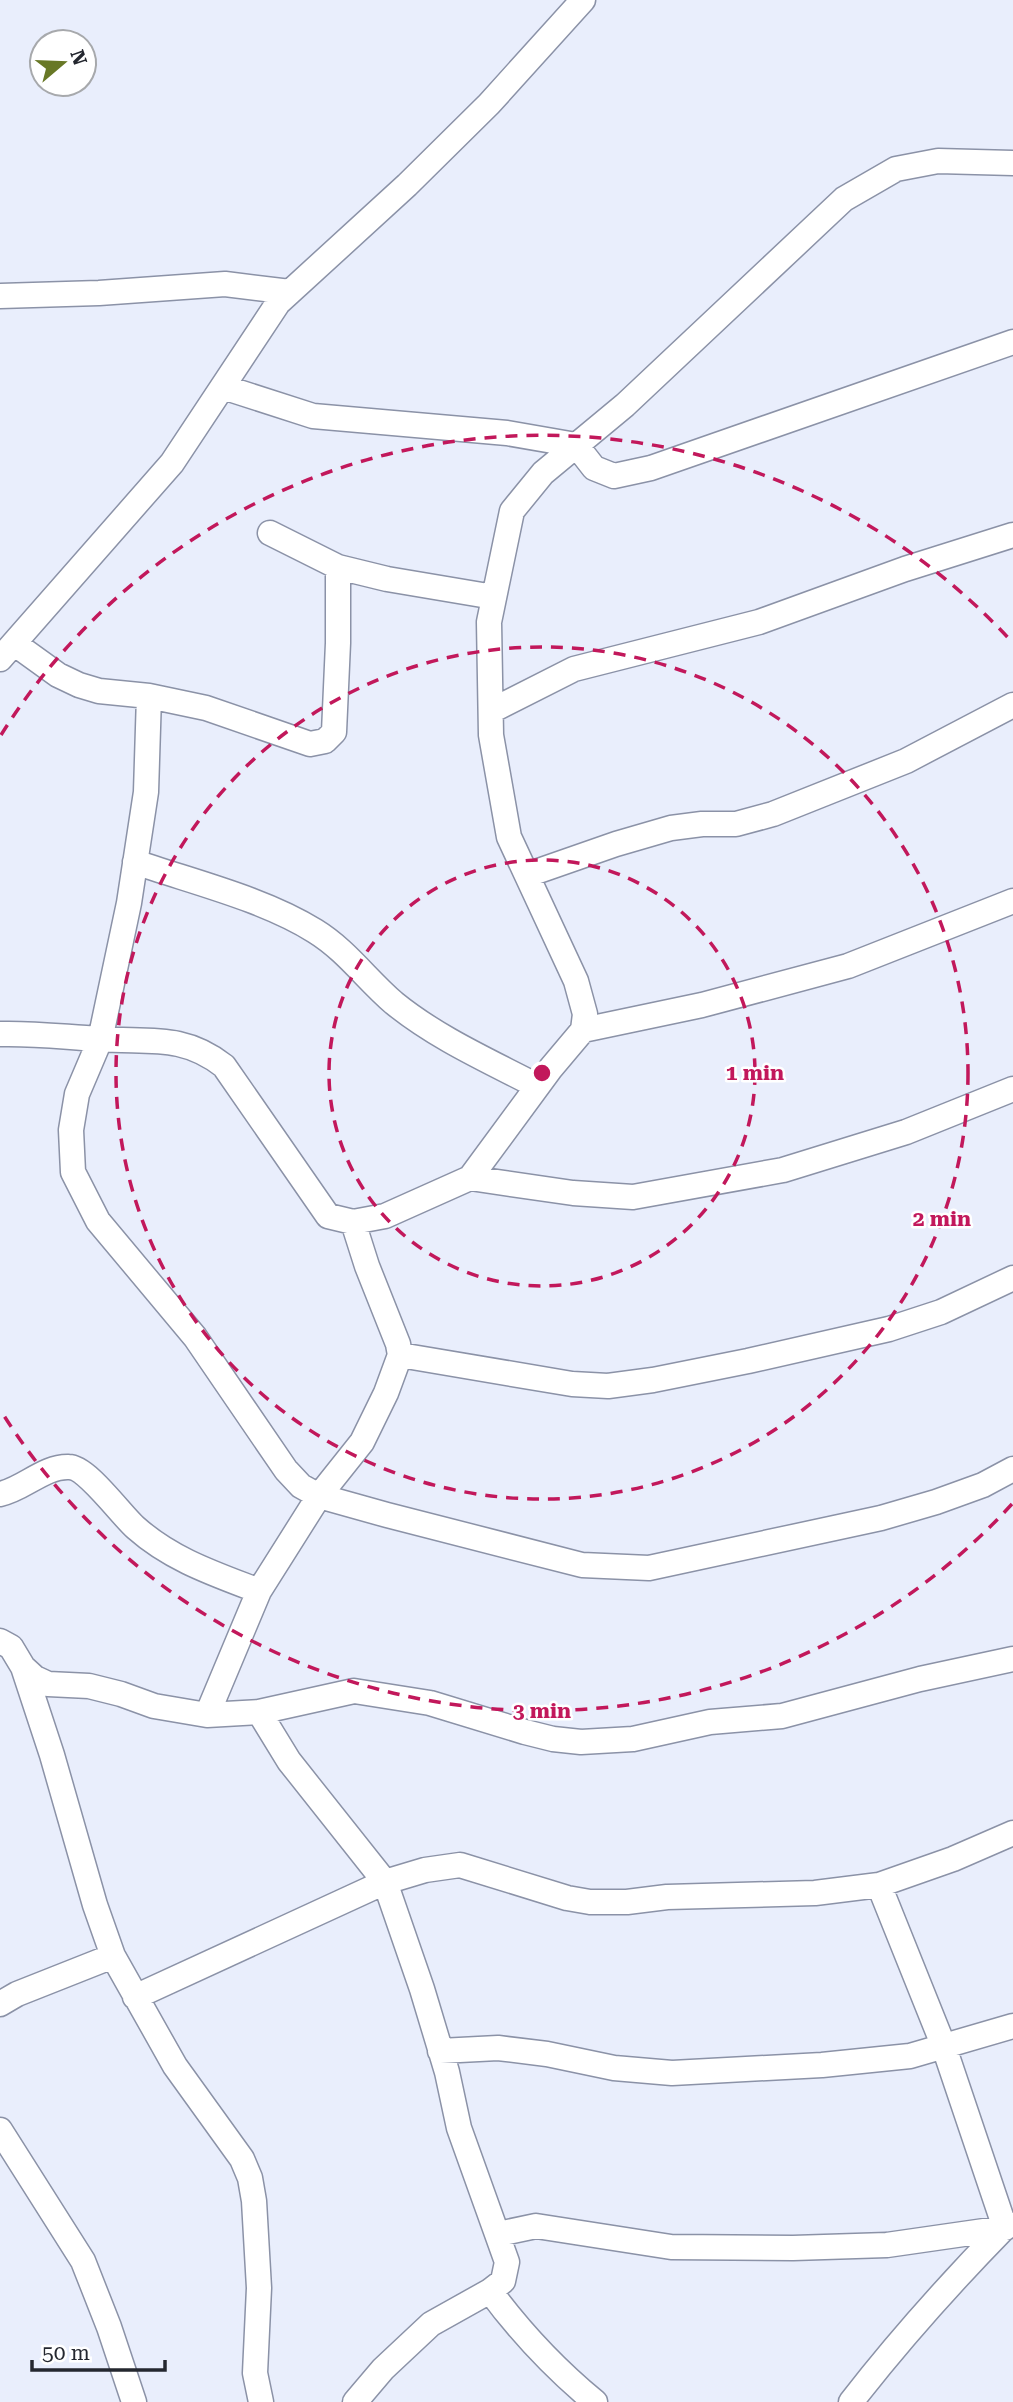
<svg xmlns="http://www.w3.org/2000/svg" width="1013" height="2402" font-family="'Roboto Serif',serif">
	<rect width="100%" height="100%" fill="#e9eefc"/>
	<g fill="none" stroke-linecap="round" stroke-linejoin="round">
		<defs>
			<path id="minor" d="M0 296 99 293 225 284 290 292
				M223 387 313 416 507 433 576 445 594 468 614 476 651 468 1013 342
				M270 533 338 567 387 579 494 597
				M15 644 58 675 79 685 99 691 149 696 206 708 310 744 325 741 334 732 338 643V567
				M0 659 172 463 278 303 407 185 489 104 583 0
				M149 696 146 792 129 903 100 1040 77 1094 71 1130 73 1172 98 1221 195 1337 286 1470 301 1486 319 1496 387 1515 582 1565 649 1568 881 1518 936 1502 983 1485 1013 1469
				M491 711 574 669 759 622 905 569 1013 535
				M135 862C193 882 264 899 315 931 346 950 367 980 394 1003 437 1038 489 1061 537 1086
				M527 875 616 844 671 828 702 824H736L773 814 906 761 1013 705
				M583 1030 702 1005 848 966 1013 901
				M0 1034C35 1033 64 1037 99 1039 147 1043 182 1033 224 1066L328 1216 353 1222 385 1216 470 1178 551 1068 583 1030 585 1014 576 981 509 837 491 735 489 622 512 511 543 473 625 405 844 199 896 169 938 161 1013 163
				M470 1178 573 1193 633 1197 783 1170 906 1132 1013 1089
				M400 1355 572 1384 608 1386 653 1380 748 1361 889 1329 941 1312 1013 1278
				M0 1494C24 1489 44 1466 69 1467 87 1467 121 1515 136 1528 172 1560 215 1574 259 1591
				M0 1641 11 1647 23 1667 35 1678 48 1684 89 1686 121 1694 154 1706 207 1715 259 1712 354 1691 430 1703 525 1732 553 1739 581 1742 633 1739 710 1722 782 1716 920 1679 1013 1659
				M23 1667 52 1755 95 1905 113 1956 175 2066 242 2159 250 2178 254 2201 259 2288 255 2373 261 2402
				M259 1712 289 1761 385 1882 422 1989 447 2072 459 2128 507 2262 503 2281 490 2291 431 2324 383 2369 355 2402
				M207 1715 259 1591 319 1496 362 1442 386 1393 400 1355 398 1344 367 1266 353 1222
				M135 1997 385 1882 425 1870 460 1865 567 1898 590 1902H627L667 1897 815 1893 879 1885 953 1859 1013 1833
				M0 2004 17 1994 113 1956
				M440 2051 498 2048 547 2054 614 2068 672 2073 822 2065 910 2056 1013 2026
				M0 2130 83 2261 109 2327 134 2402
				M498 2234 536 2226 671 2247 793 2248 887 2245 1005 2228 944 2047 879 1885
				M490 2291C521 2333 555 2369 595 2402
				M851 2402C900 2339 952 2281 1008 2224"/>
		</defs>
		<!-- minor casing -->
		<use href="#minor" stroke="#8b92a7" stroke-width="27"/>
		<!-- minor -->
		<use href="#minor" stroke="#fff" stroke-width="24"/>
	</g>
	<!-- distance rings -->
	<g fill="none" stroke="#c2185b" stroke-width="3.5" stroke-dasharray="12 9">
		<circle cx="542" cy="1073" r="213"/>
		<circle cx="542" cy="1073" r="426"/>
		<path d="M1012 1504A638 638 0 0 1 1 1411M1 735A638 638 0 0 1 1012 642"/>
	</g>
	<circle cx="542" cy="1073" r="10" fill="#c2185b" stroke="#fff" stroke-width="3.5"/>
	<g font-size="21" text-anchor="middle" font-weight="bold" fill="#c2185b" stroke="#fff" stroke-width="5" stroke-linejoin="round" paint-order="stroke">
		<text x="755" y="1080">1 min</text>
		<text x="942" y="1226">2 min</text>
		<text x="542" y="1718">3 min</text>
	</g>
	<!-- north arrow -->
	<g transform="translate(63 63) rotate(71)"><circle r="33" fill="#ffffff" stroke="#a7a9ac" stroke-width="2"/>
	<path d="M0-5L12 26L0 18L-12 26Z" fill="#687826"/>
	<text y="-10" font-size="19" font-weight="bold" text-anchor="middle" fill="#24272f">N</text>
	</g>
	<!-- scale -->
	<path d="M32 2360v10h133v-10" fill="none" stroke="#24272f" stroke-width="3.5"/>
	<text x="42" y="2360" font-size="21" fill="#24272f" stroke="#ffffff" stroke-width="5" paint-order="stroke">50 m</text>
</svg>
